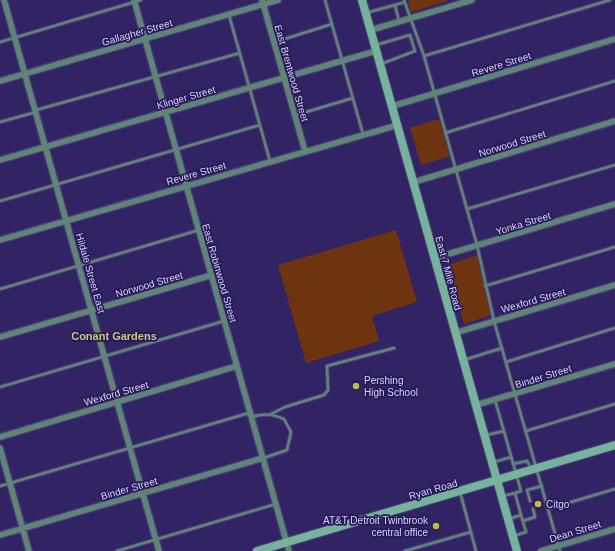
<svg xmlns="http://www.w3.org/2000/svg" width="615" height="551" font-family="Arial,sans-serif">
	<rect width="100%" height="100%" fill="#322464"/>
	<!-- grass -->
	<path fill="#6e3410" d="M408 0H448V1L411 12Z
		M439 119 450 156 421 165 410 128Z
		M396 230 417 302 372 316 379 341 306 363 278 265Z
		M477 255 491 315 464 324 448 265Z"/>
	<g fill="none" stroke-linecap="round" stroke-linejoin="round">
		<defs>
			<path id="lane" d="M325 0 363 134
				M404 0 424 56 477 245 494 321 560 551
				M395 5 399 21
				M366 13 402 3
				M229 15 270 161
				M0 42 141 0
				M275 42 332 24
				M376 45 410 35 415 51 381 64
				M424 56 610 0
				M36 110 240 53
				M296 115 353 98
				M0 122 36 112
				M445 133 615 81
				M0 201 260 125
				M467 209 615 165
				M485 286 615 247
				M0 289 199 230
				M464 360 502 348
				M506 362 615 328
				M0 387 224 321
				M495 400 521 491 515 493
				M271 414 285 407 324 395 328 390 327 366 394 348
				M252 417C265 413 272 414 284 419L291 432 287 450 264 458
				M526 431 615 404
				M487 435 504 431
				M494 462 511 457
				M513 464 527 461 531 468
				M0 486 249 413
				M460 492 476 551
				M503 496 515 493 521 515
				M530 501 527 490 542 486
				M548 509 615 489
				M509 519 521 515 526 532 514 536
				M523 521 535 517 533 509
				M117 551 276 504
				M405 551 471 532"/>
			<path id="street" d="M4 0 159 551
				M134 0 289 551
				M262 0 305 151
				M371 30 472 0
				M0 81 278 0
				M393 106 615 39
				M0 160 376 51
				M414 182 615 121
				M0 240 398 125
				M435 258 615 204
				M455 333 615 285
				M0 337 212 275
				M476 405 615 364
				M0 437 237 366
				M0 448 29 551
				M0 535 263 458
				M541 551 615 529"/>
			<path id="secondary" d="M362 0 517 551
				M257 551 615 445"/>
		</defs>
		<!-- lane casing -->
		<use href="#lane" stroke="#4c407c" stroke-width="4.5"/>
		<!-- street casing -->
		<use href="#street" stroke="#4c407c" stroke-width="8"/>
		<!-- secondary casing -->
		<use href="#secondary" stroke="#4c407c" stroke-width="10"/>
		<!-- lane -->
		<use href="#lane" stroke="#5e8576" stroke-width="2.5"/>
		<!-- street -->
		<use href="#street" stroke="#5e8576" stroke-width="5.5"/>
		<!-- secondary -->
		<use href="#secondary" stroke="#75b39c" stroke-width="8"/>
	</g>
	<!-- markers -->
	<g fill="#c0be41" stroke="#281958" stroke-width="1.5">
		<circle cx="356" cy="386" r="4"/>
		<circle cx="538" cy="504" r="4"/>
		<circle cx="436" cy="526" r="4"/>
	</g>
	<g text-anchor="middle" stroke-width="3.5" stroke-linejoin="round" paint-order="stroke">
		<!-- street labels -->
		<g font-size="10" fill="#d6d4fb" stroke="#281958">
			<text transform="translate(137 32) rotate(-16)" y="4">Gallagher Street</text>
			<text transform="translate(501 64) rotate(-17)" y="4">Revere Street</text>
			<text transform="translate(292 73) rotate(74)" y="4">East Brentwood Street</text>
			<text transform="translate(186 97) rotate(-16)" y="4">Klinger Street</text>
			<text transform="translate(512 143) rotate(-17)" y="4">Norwood Street</text>
			<text transform="translate(196 173) rotate(-16)" y="4">Revere Street</text>
			<text transform="translate(523 223) rotate(-17)" y="4">Yonka Street</text>
			<text transform="translate(91 273) rotate(74)" y="4">Hildale Street East</text>
			<text transform="translate(220 273) rotate(74)" y="4">East Robinwood Street</text>
			<text transform="translate(449 273) rotate(75)" y="4">East 7 Mile Road</text>
			<text transform="translate(149 284) rotate(-16)" y="4">Norwood Street</text>
			<text transform="translate(533 300) rotate(-16)" y="4">Wexford Street</text>
			<text transform="translate(543 376) rotate(-17)" y="4">Binder Street</text>
			<text transform="translate(116 393) rotate(-16)" y="4">Wexford Street</text>
			<text transform="translate(129 488) rotate(-16)" y="4">Binder Street</text>
			<text transform="translate(433 489) rotate(-16)" y="4">Ryan Road</text>
			<text transform="translate(575 531) rotate(-17)" y="4">Dean Street</text>
		</g>
		<!-- poi labels -->
		<g font-size="10" fill="#d6d4fb" stroke="#281958" text-anchor="start">
			<text x="364" y="384">Pershing<tspan x="364" dy="12">High School</tspan></text>
			<text x="546" y="508">Citgo</text>
			<text x="428" y="524" text-anchor="end">AT&amp;T Detroit Twinbrook<tspan x="428" dy="12">central office</tspan></text>
		</g>
		<!-- neighbourhood labels -->
		<g font-size="11" font-weight="bold" fill="#c9c97b" stroke="#281958">
			<text x="114" y="340">Conant Gardens</text>
		</g>
	</g>
</svg>
